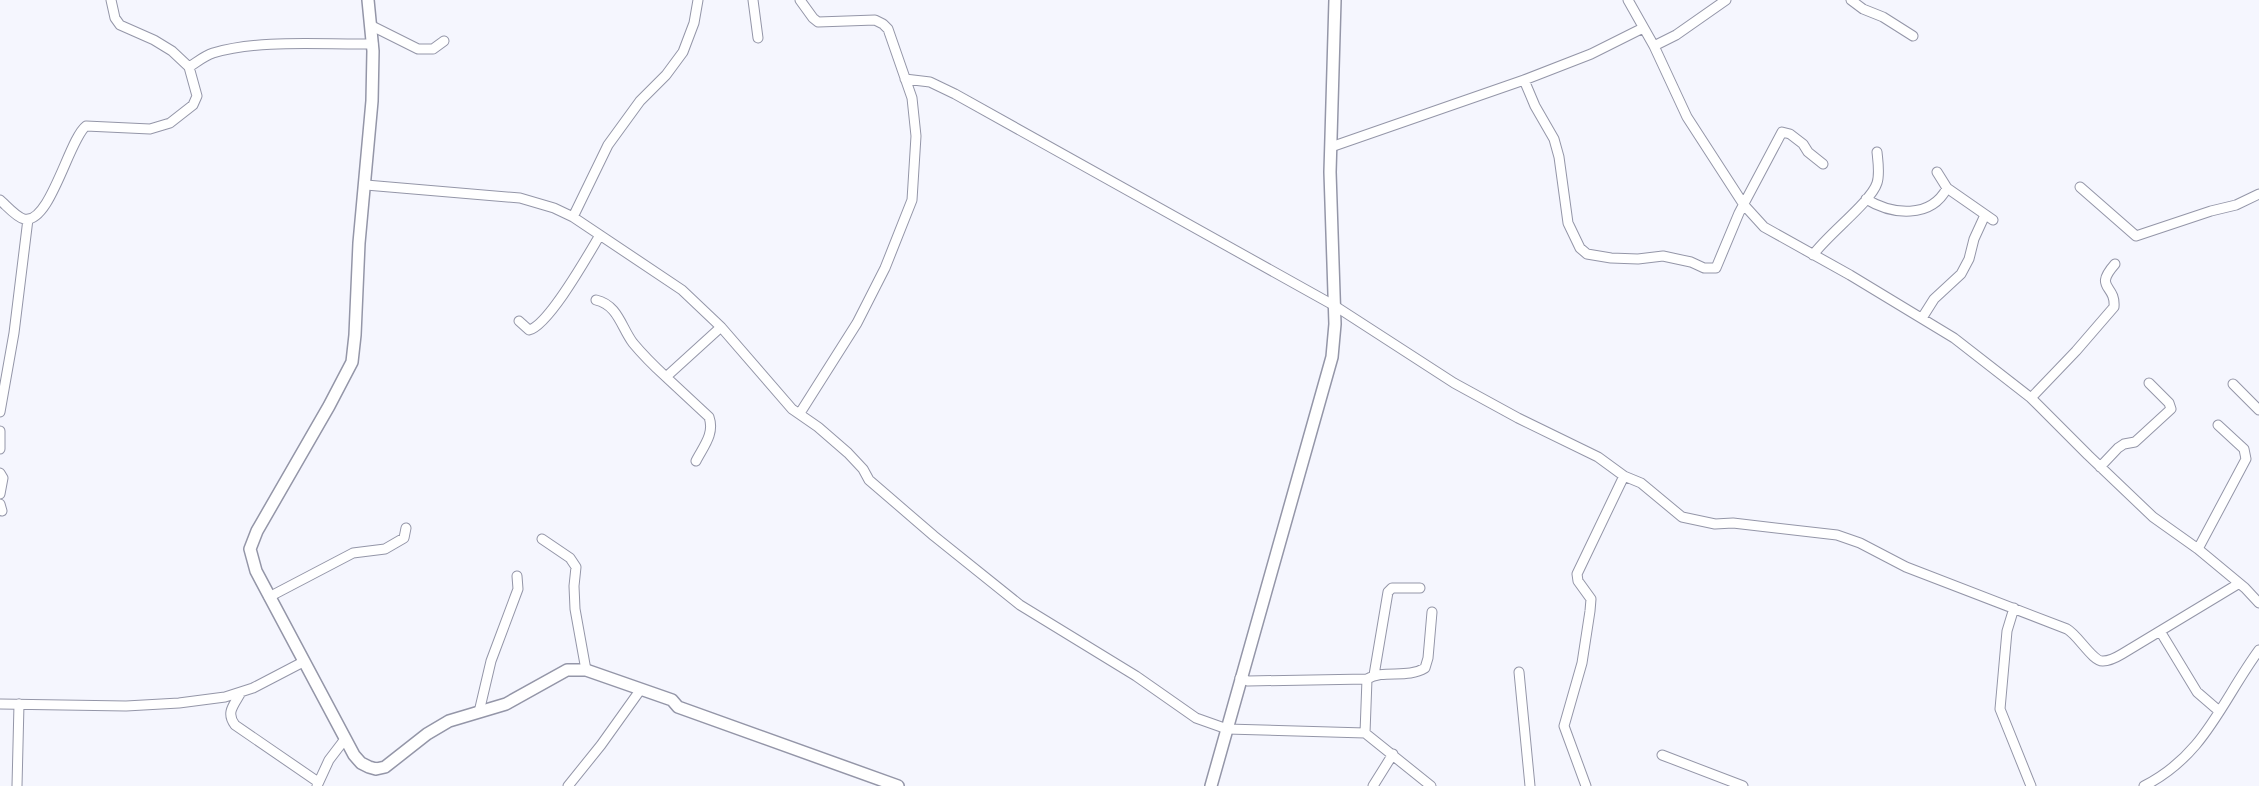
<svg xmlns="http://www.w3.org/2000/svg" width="2259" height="786" font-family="'Open Sans',sans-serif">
	<rect width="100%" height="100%" fill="#f5f6fe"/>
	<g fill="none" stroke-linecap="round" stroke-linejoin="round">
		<defs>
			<path id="minor" d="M753 0 758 38
				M1628 0 1654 46 1687 117 1744 205 1764 227 1850 275 1954 338 2031 398 2088 455 2153 517 2198 549 2245 588 2259 603
				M1851 0 1863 9 1883 17 1913 36
				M372 26 418 49H433L444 41
				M1654 46 1676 35 1726 0
				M189 67C197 62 204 56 213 53 261 39 322 45 373 44
				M905 79 930 82 955 94 1335 306 1454 383 1518 418 1598 457 1624 476 1641 483 1682 517 1715 524 1733 523 1837 535 1860 543 1906 567 2067 629C2078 635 2093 662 2103 661 2109 661 2117 657 2122 654L2238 584
				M1524 80 1535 106 1554 139 1559 157 1568 223 1580 248 1587 254 1611 258 1638 259 1663 256 1691 262 1704 268H1716L1739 213 1782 132 1790 134 1803 144 1808 152 1823 164
				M1331 147 1524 80 1591 54 1643 28
				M1937 172 1947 188 1993 220
				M366 185 520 198 554 208 573 217 682 290 721 327 792 409 818 427 848 453 863 469 869 480 934 536 1020 605 1136 676 1196 718 1227 729 1365 733 1431 786
				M2080 187 2136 236 2211 211 2236 205 2259 194
				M1866 199C1892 215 1931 219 1947 188
				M0 200C6 205 16 217 24 219 50 225 69 139 86 126L150 129 170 123 193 105 197 96 189 67 172 51 154 40 120 25 115 18 111 0
				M573 217 608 145 640 101 666 75 683 52 694 23 698 0
				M1813 255C1827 235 1871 202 1877 183 1880 174 1878 162 1877 152
				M596 300C618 305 621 327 633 343 643 355 654 366 666 377
				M1922 318 1934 299 1961 274 1969 259 1974 239 1985 215
				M519 321 529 330C549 325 588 255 600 235
				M2233 384 2259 410
				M2031 398 2076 351 2114 307C2116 284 2093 289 2115 264
				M0 412 14 333 28 219
				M800 413 857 323 885 268 912 200 916 136 912 98 888 29 883 24 875 20 818 22 813 18 800 0
				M0 431V449
				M696 461C703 447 715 434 709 417L666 377 721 327
				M2100 467 2118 448 2124 444 2135 442 2171 409 2169 403 2149 383
				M0 473 3 478 0 494
				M0 504 2 511
				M542 539 570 558 576 567 574 586 575 609 586 670
				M2198 549 2246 459 2244 449 2218 425
				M269 597 353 553 385 549 404 538 406 528
				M2014 608 2007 631 2000 709 2031 786
				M2160 631 2197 692 2219 711
				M1519 672 1530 786
				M1374 675 1388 592 1392 588H1420
				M1240 678 1248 681 1367 679
				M240 694C233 706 226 713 235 725L318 782
				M0 704 126 706 179 703 225 697 253 688 303 662
				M479 712 491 661 518 589 517 576
				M1365 733 1367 679C1384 669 1407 679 1425 668L1428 658 1432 612
				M1662 755 1743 786
				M17 786 19 704
				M317 786 329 760 345 739
				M568 786 601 745 641 689
				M1373 786 1393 754
				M1586 786 1564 726 1582 663 1590 611 1591 599 1578 581 1577 574 1624 476
				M2144 786C2205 755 2221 702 2259 650"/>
			<path id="tertiary" d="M368 0 373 51 372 101 359 243 355 335 352 362 329 406 257 531 250 549 256 571 354 755 361 763 369 767 376 769 385 767 427 734 449 721 506 704 567 670H586L672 700 678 707 898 786
				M1211 786 1332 357 1335 324 1330 172 1335 0"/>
		</defs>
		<!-- minor casing -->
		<use href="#minor" stroke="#9496a8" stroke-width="11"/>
		<!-- tertiary casing -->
		<use href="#tertiary" stroke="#9496a8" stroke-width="14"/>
		<!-- minor -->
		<use href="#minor" stroke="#fff" stroke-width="9"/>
		<!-- tertiary -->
		<use href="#tertiary" stroke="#fff" stroke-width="11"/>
	</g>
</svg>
